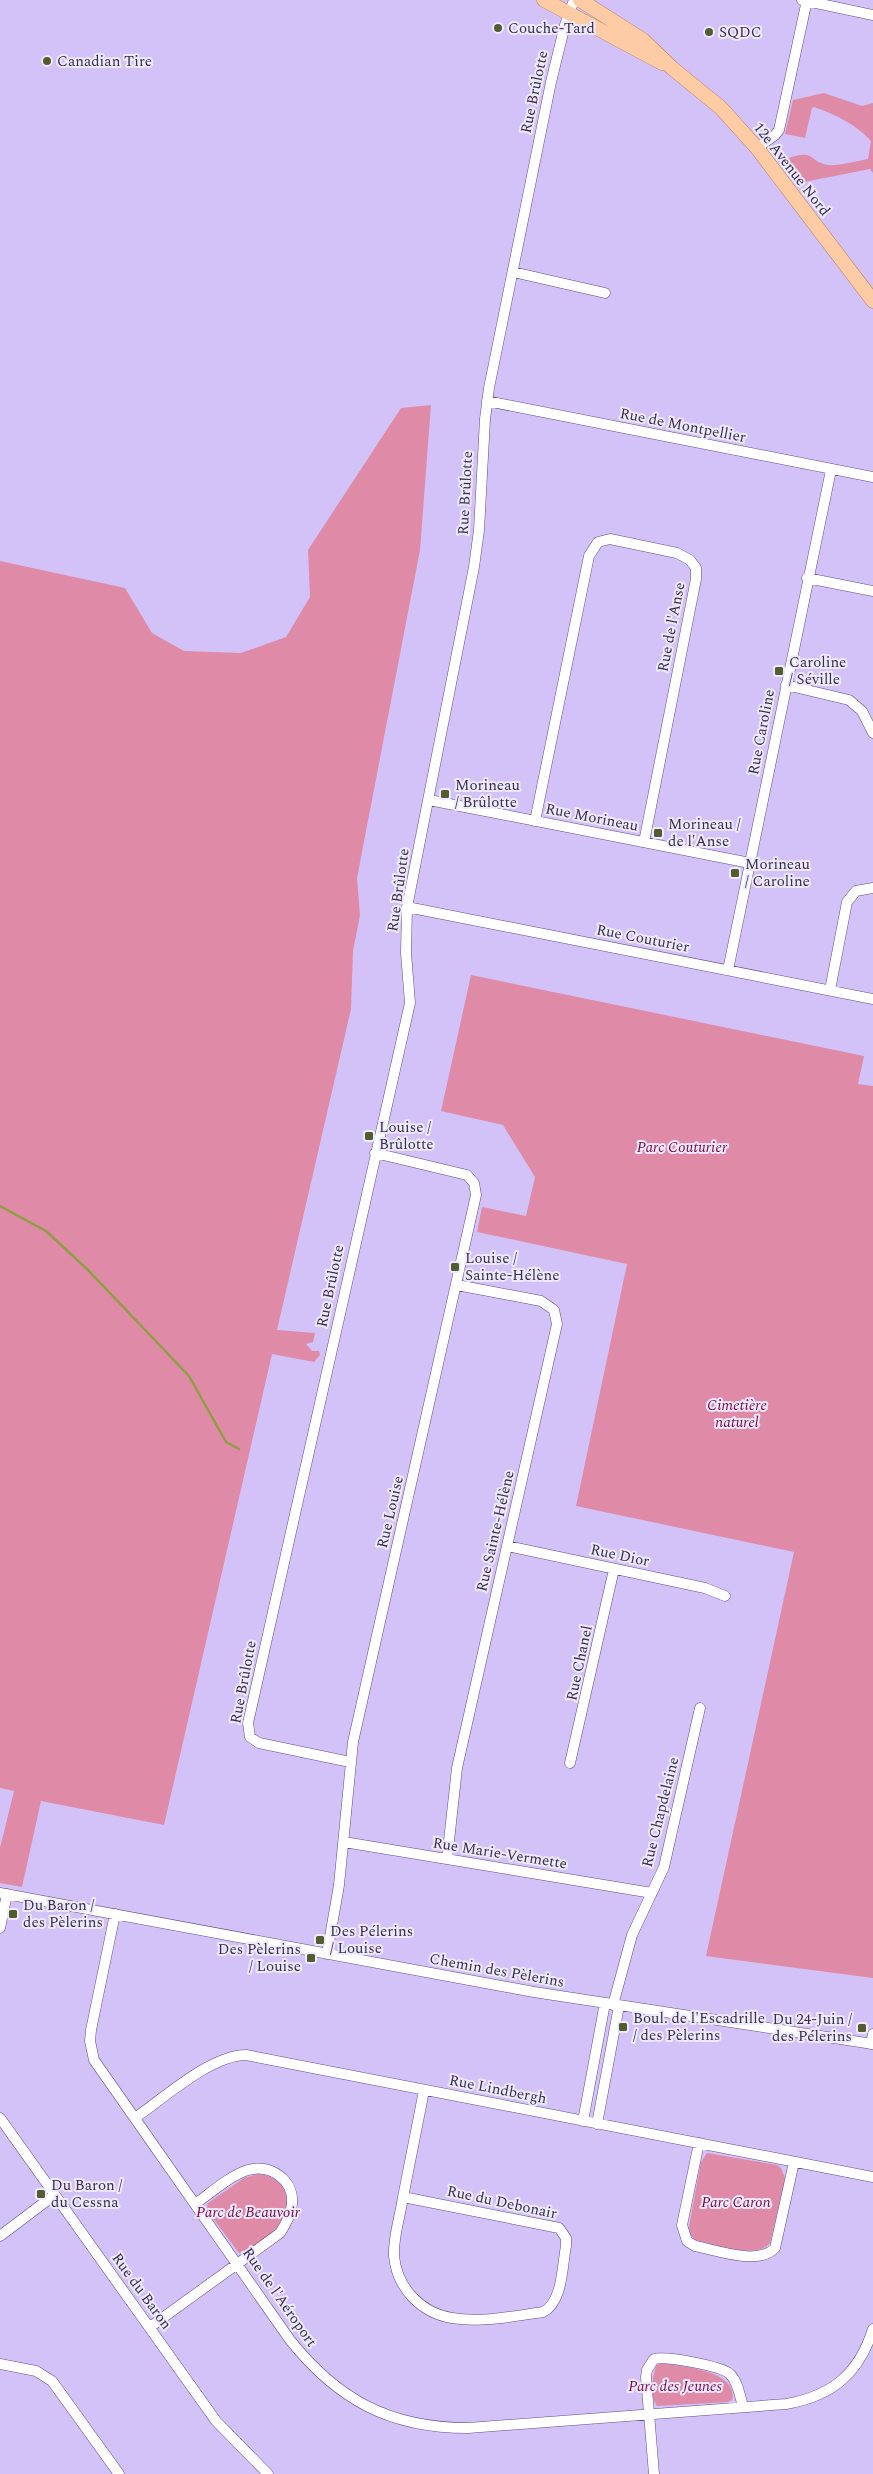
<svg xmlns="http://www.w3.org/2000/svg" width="873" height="2474" font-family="Spectral,serif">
	<rect width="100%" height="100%" fill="#d2c2f8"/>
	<!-- green -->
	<path fill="#df8ba7" d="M824 93 862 106 873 103V173L870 169 804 182 786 159C816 148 807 161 828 165 837 166 858 161 868 159L871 141C856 124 836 115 814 107L812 108 805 138 785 134 793 100Z
		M431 405 420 550 357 878 360 915 353 951 351 1009 277 1330 315 1333 313 1342 306 1344 312 1351H319L320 1355 314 1362 272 1354 164 1825 41 1801 22 1887 0 1883V1848L14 1791 0 1788V561L125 588 152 633 184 651 241 653 286 637 310 597 308 550 401 408Z
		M471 975 864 1056 858 1084 873 1086V1978L706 1956 794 1552 576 1506 627 1264 477 1232 482 1207 526 1216 535 1177 503 1125 441 1111Z
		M707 2153 777 2165 781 2168 785 2178 770 2243C756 2260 714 2244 695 2240L690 2234 689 2226 701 2162Z
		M258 2174C287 2176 296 2207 277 2228 268 2238 254 2246 243 2253H239L209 2213 207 2206 208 2203 244 2178Z
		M663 2363C682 2367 739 2370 732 2400L728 2402 657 2406C650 2397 652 2375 657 2365Z"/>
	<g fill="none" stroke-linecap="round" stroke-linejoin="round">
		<!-- stream -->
		<path stroke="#8e9e43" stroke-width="2.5" d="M0 1206 46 1231 87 1269 189 1376 226 1442 239 1449"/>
		<defs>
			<path id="minor" d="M802 0 873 15
				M757 148 775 135 779 130 807 0
				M513 272 605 293
				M487 401 873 477
				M807 578 873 591
				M786 685 849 700 862 711 873 733
				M429 800 750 863
				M535 821 589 556 598 542 610 539 677 553 690 560 696 568V579L644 842
				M407 907 873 999
				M728 970 831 470
				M830 990 847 902 856 891 873 888
				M507 1546 705 1588 725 1596
				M350 1762 259 1743 250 1737 248 1723 410 1003 406 953 407 907 474 567 479 530 485 419 489 388 551 82 565 25 574 0
				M570 1763 614 1569
				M344 1842 652 1893
				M447 1859 457 1768 557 1324 554 1310 541 1301 457 1285
				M0 1893 534 1992 873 2044
				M115 1914 91 2030 90 2041 94 2060 290 2340C338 2400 390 2428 468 2428L786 2404C832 2396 859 2374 873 2329
				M0 1928 7 1894
				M327 1954 339 1885 353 1742 476 1195 474 1183 467 1175 375 1153
				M613 2005 632 1935 664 1867 700 1708
				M871 2044 873 2034
				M0 2118 216 2421 268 2474
				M135 2118C164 2098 211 2055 246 2055L873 2177
				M583 2121 605 2003
				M597 2124 619 2006
				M699 2143 682 2225 687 2241 695 2246C717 2250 758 2266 775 2248L794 2162
				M403 2197 559 2228 566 2238V2246C562 2266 563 2302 543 2312 514 2316 482 2323 452 2318 421 2313 397 2288 394 2256 393 2239 399 2220 402 2203 409 2165 417 2128 424 2090
				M0 2236 53 2196
				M150 2327 280 2233C286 2224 291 2215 292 2204 294 2180 271 2164 248 2170 229 2176 211 2193 195 2204
				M0 2364 36 2371 52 2381 119 2474
				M654 2474 646 2377 647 2370 654 2359C667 2356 721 2366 730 2374 738 2382 740 2396 743 2407"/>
			<path id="major" d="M544 0 662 63
				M580 0 643 40 672 68 721 108 757 148 873 301"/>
		</defs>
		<!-- minor casing -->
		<use href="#minor" stroke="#614d88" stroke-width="11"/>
		<!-- major casing -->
		<use href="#major" stroke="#b77f5e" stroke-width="15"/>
		<!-- minor -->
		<use href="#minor" stroke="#fff" stroke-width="10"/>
		<!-- major -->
		<use href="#major" stroke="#fdcca4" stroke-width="14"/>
	</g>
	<!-- markers -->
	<g fill="#535c2c" stroke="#efe9fe" stroke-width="2">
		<circle cx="498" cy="28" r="5"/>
		<circle cx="709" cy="32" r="5"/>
		<circle cx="47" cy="61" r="5"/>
		<rect x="774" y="666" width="10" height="10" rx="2.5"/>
		<rect x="440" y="789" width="10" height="10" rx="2.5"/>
		<rect x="653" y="828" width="10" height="10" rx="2.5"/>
		<rect x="730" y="868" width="10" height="10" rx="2.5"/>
		<rect x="364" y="1131" width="10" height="10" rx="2.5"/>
		<rect x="450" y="1262" width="10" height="10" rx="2.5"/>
		<rect x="8" y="1909" width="10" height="10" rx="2.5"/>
		<rect x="315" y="1935" width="10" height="10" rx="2.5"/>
		<rect x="306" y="1953" width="10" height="10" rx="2.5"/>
		<rect x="618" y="2022" width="10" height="10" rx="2.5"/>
		<rect x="857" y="2023" width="10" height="10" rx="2.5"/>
		<rect x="36" y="2189" width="10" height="10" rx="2.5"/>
	</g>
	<g text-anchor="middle" stroke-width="4" stroke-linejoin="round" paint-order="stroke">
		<!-- poi labels -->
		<g font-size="15" fill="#372f4a" stroke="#efe9fe" text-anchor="start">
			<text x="508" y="33">Couche-Tard</text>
			<text x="719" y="37">SQDC</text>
			<text x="57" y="66">Canadian Tire</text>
			<text x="789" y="667">Caroline<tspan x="789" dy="17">/ Séville</tspan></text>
			<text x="455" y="790">Morineau<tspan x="455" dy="17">/ Brûlotte</tspan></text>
			<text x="668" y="829">Morineau /<tspan x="668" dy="17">de l'Anse</tspan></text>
			<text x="745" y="869">Morineau<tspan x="745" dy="17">/ Caroline</tspan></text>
			<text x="379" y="1132">Louise /<tspan x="379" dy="17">Brûlotte</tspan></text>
			<text x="465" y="1263">Louise /<tspan x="465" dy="17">Sainte-Hélène</tspan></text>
			<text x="23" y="1910">Du Baron /<tspan x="23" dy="17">des Pèlerins</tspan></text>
			<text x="330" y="1936">Des Pélerins<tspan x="330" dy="17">/ Louise</tspan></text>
			<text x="301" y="1954" text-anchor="end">Des Pèlerins<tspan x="301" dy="17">/ Louise</tspan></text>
			<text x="633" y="2023">Boul. de l'Escadrille<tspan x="633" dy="17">/ des Pèlerins</tspan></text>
			<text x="852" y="2024" text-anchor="end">Du 24-Juin /<tspan x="852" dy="17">des Pélerins</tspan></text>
			<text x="51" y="2190">Du Baron /<tspan x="51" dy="17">du Cessna</tspan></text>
		</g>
		<!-- street labels -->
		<g font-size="15" fill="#372f4a" stroke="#efe9fe">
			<text transform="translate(534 92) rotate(-78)" y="5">Rue Brûlotte</text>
			<text transform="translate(792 169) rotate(52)" y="5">12e Avenue Nord</text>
			<text transform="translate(683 425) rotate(11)" y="5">Rue de Montpellier</text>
			<text transform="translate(465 493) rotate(-87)" y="5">Rue Brûlotte</text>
			<text transform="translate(671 627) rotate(-79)" y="5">Rue de l'Anse</text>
			<text transform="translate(761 732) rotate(-79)" y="5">Rue Caroline</text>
			<text transform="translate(592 817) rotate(11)" y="5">Rue Morineau</text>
			<text transform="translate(398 890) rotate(-82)" y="5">Rue Brûlotte</text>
			<text transform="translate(643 938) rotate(11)" y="5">Rue Couturier</text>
			<text transform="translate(330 1286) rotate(-78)" y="5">Rue Brûlotte</text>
			<text transform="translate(390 1512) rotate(-77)" y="5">Rue Louise</text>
			<text transform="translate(495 1531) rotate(-77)" y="5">Rue Sainte-Hélène</text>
			<text transform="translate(620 1555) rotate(12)" y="5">Rue Dior</text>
			<text transform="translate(579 1663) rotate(-78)" y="5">Rue Chanel</text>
			<text transform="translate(243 1682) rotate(-79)" y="5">Rue Brûlotte</text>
			<text transform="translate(660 1812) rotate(-76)" y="5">Rue Chapdelaine</text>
			<text transform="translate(500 1853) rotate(9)" y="5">Rue Marie-Vermette</text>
			<text transform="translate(497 1970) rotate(10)" y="5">Chemin des Pèlerins</text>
			<text transform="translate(498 2089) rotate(11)" y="5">Rue Lindbergh</text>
			<text transform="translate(502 2202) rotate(12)" y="5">Rue du Debonair</text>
			<text transform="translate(142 2291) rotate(54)" y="5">Rue du Baron</text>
			<text transform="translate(280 2297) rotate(55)" y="5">Rue de l'Aéroport</text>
		</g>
		<!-- park labels -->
		<g font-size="15" font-style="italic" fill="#790941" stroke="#efe9fe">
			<text x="682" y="1152">Parc Couturier</text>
			<text x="737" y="1410">Cimetière<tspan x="737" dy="17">naturel</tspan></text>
			<text x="736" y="2207">Parc Caron</text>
			<text x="248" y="2217">Parc de Beauvoir</text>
			<text x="675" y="2391">Parc des Jeunes</text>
		</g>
	</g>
</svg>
